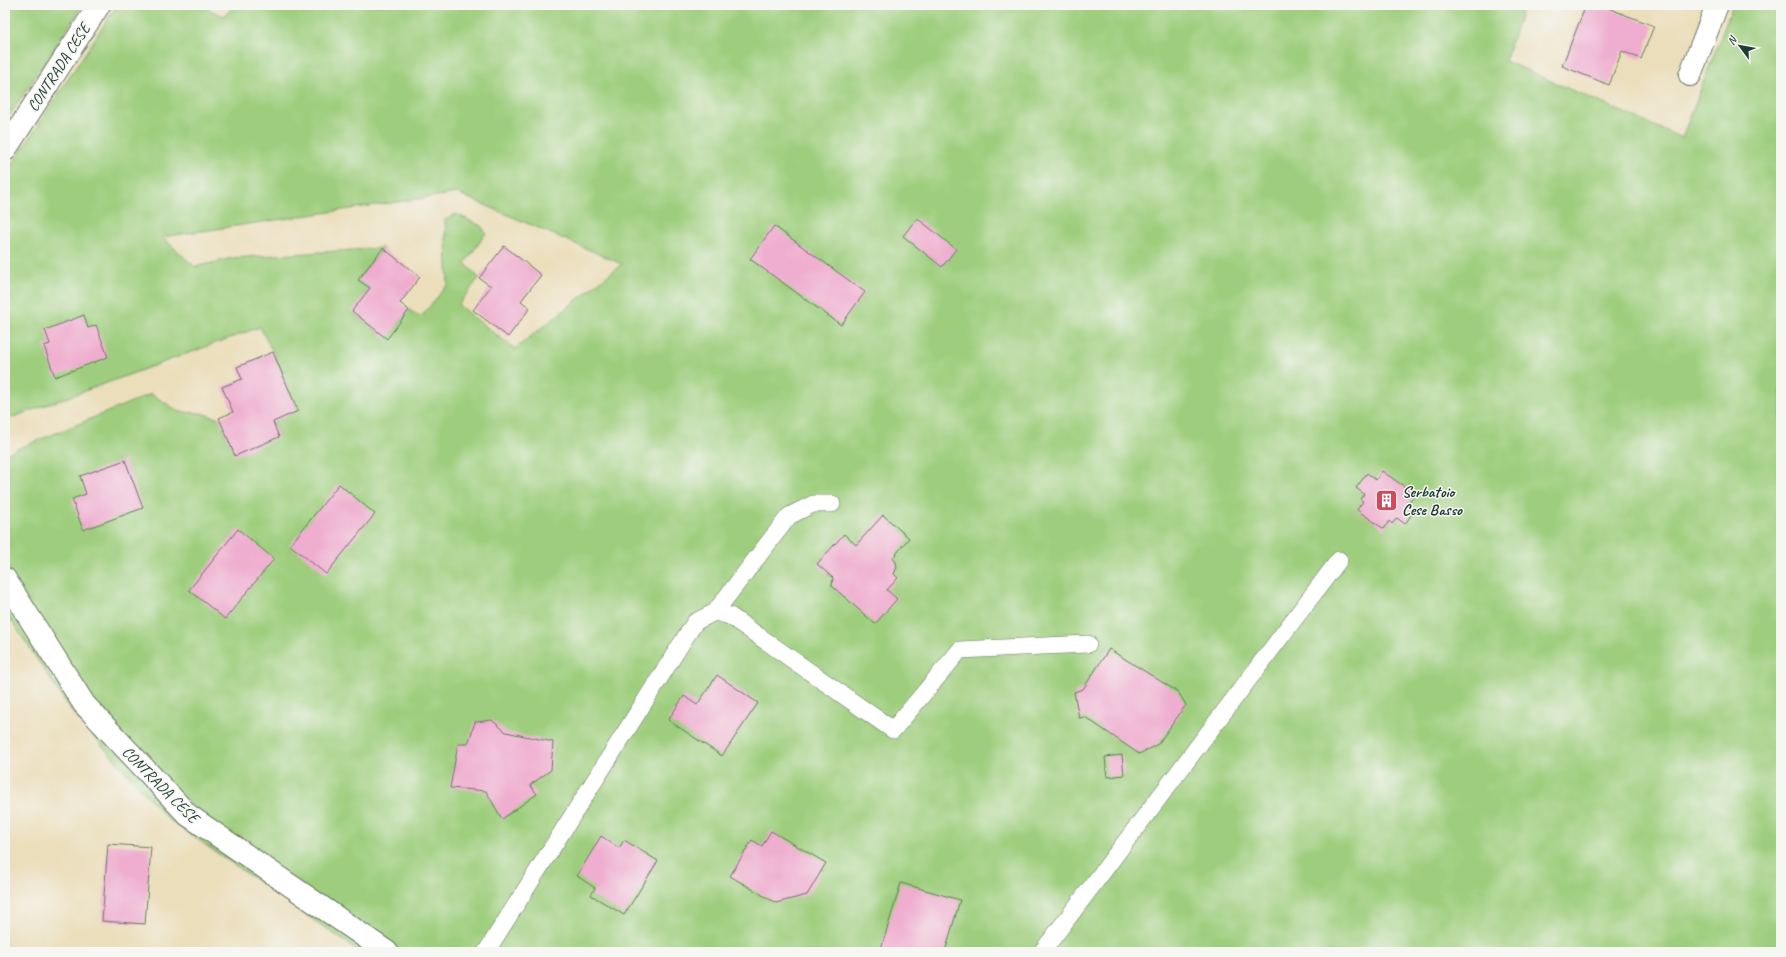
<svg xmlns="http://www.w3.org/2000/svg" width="1786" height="957" font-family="Caveat,sans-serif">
	<rect width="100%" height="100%" fill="#f6f6f2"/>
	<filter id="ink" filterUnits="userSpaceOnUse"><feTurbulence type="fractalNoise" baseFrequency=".025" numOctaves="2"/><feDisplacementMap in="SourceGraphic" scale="8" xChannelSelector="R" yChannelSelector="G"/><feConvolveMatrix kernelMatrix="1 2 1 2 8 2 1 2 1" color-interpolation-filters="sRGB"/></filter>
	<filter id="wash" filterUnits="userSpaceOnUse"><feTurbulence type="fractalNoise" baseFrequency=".012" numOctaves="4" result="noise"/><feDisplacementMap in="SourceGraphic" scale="16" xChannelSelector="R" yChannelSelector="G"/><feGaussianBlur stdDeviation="0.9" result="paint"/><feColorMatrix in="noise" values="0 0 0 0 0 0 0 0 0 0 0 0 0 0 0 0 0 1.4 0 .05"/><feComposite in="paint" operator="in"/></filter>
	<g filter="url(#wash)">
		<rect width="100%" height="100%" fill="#ebdebb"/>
		<!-- green -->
		<path fill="#9ece7d" stroke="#5e8658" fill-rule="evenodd" d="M5 5H83L5 122Z
			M117 5H198L224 16 235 5H1524L1505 61 1682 138 1733 5H1781V952H360L168 819 73 713 5 611V454L151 394 180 412 201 413 279 437 273 422 298 411 273 352 260 327 5 420V175ZM457 193 622 264 515 349 458 305 479 278 465 263 486 233 481 226 456 214 445 220 448 284 421 317 409 310 387 338 352 312 370 288 358 279 383 248 232 258 195 267 162 237Z"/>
		<g id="blocks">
			<!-- building -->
			<path fill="#efadcf" d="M1586 5H1600L1654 26 1641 59 1622 51 1609 85 1562 66Z
				M917 218 956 249 942 267 903 236Z
				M774 226 865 292 841 325 750 259Z
				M504 246 541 275 521 301 530 308 508 337 473 310 491 286 479 278Z
				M383 248 420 277 400 303 409 310 387 339 352 311 370 288 358 280Z
				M84 315 88 328 96 325 108 357 55 377 44 346 50 344 45 330Z
				M273 352 298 411 273 422 279 437 235 456 219 418 233 412 222 387 242 379 237 367Z
				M125 460 143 508 83 530 72 499 86 494 80 476Z
				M1382 471 1415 494 1407 505 1414 511 1405 524 1397 518 1392 524 1389 521 1384 529 1357 510 1363 501 1360 499 1364 494 1356 488 1367 473 1376 480Z
				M339 484 375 514 326 574 290 545Z
				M883 515 909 538 893 558 896 562 897 567 894 574 898 578 887 590 897 599 875 624 832 586 833 578 817 564 844 534 856 545Z
				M238 529 274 559 225 619 189 590Z
				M1109 649 1178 692 1186 705 1158 744 1139 754 1085 717 1079 718 1074 692 1083 689Z
				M717 675 758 703 722 756 668 720 684 696 697 705Z
				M492 720 506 732 553 742 551 770 530 785 537 794 502 819 486 791 450 788 458 744H468L475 722Z
				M1122 755 1124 775 1107 777 1105 757Z
				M771 831 826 863 807 895 776 903 730 876 752 840 762 846Z
				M601 836 619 848 624 840 658 861 624 915 591 895 595 888 577 876Z
				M108 844 151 847 145 924 102 921Z
				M901 883 960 900 945 952H880Z"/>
		</g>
	</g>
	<g filter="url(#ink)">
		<use href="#blocks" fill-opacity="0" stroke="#667563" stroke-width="1"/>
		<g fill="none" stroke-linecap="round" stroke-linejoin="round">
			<defs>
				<path id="lane" d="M715 612 789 516 813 504H832
					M486 952 695 622 715 612 730 616 893 730 960 650 1088 644
					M1042 952 1339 560"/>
				<path id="street" d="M1690 75 1717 5
					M5 150 99 5
					M5 579 84 704 188 815 387 952"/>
			</defs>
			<!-- lane casing -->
			<use href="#lane" stroke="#667563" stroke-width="18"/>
			<!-- street casing -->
			<use href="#street" stroke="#667563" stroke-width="24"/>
			<!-- lane -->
			<use href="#lane" stroke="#fff" stroke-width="17"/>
			<!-- street -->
			<use href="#street" stroke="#fff" stroke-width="22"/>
		</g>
	</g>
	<!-- icons -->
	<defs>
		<symbol id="building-square" viewBox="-11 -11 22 22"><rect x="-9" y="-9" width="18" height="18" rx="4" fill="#d1495b" stroke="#f6f6f2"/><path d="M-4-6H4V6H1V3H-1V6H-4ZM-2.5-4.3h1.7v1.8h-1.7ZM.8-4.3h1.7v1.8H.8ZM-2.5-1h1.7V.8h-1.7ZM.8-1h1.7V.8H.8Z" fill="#fff"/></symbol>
	</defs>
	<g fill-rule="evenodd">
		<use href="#building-square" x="1374" y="488" width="25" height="25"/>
	</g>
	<g text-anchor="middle" stroke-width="3" stroke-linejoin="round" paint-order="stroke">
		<!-- street labels -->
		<g font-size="16" fill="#1f3d34" stroke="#f6f6f2">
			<text transform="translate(58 67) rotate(-57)" y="6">CONTRADA CESE</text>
			<text transform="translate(161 784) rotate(45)" y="6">CONTRADA CESE</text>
		</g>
		<!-- poi labels -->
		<g font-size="16" font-weight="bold" fill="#1f3d34" stroke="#f6f6f2" text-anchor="start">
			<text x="1402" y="497">Serbatoio<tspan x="1402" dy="18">Cese Basso</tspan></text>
		</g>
	</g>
	<!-- margin -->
	<rect width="1786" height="957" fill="none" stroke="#f6f6f2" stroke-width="20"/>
	<!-- north arrow -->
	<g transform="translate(1740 46) rotate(302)" stroke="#f6f6f2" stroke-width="3" paint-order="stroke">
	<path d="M0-3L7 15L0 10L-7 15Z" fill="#1f3d34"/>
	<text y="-6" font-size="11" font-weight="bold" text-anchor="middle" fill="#1f3d34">N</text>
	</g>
</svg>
